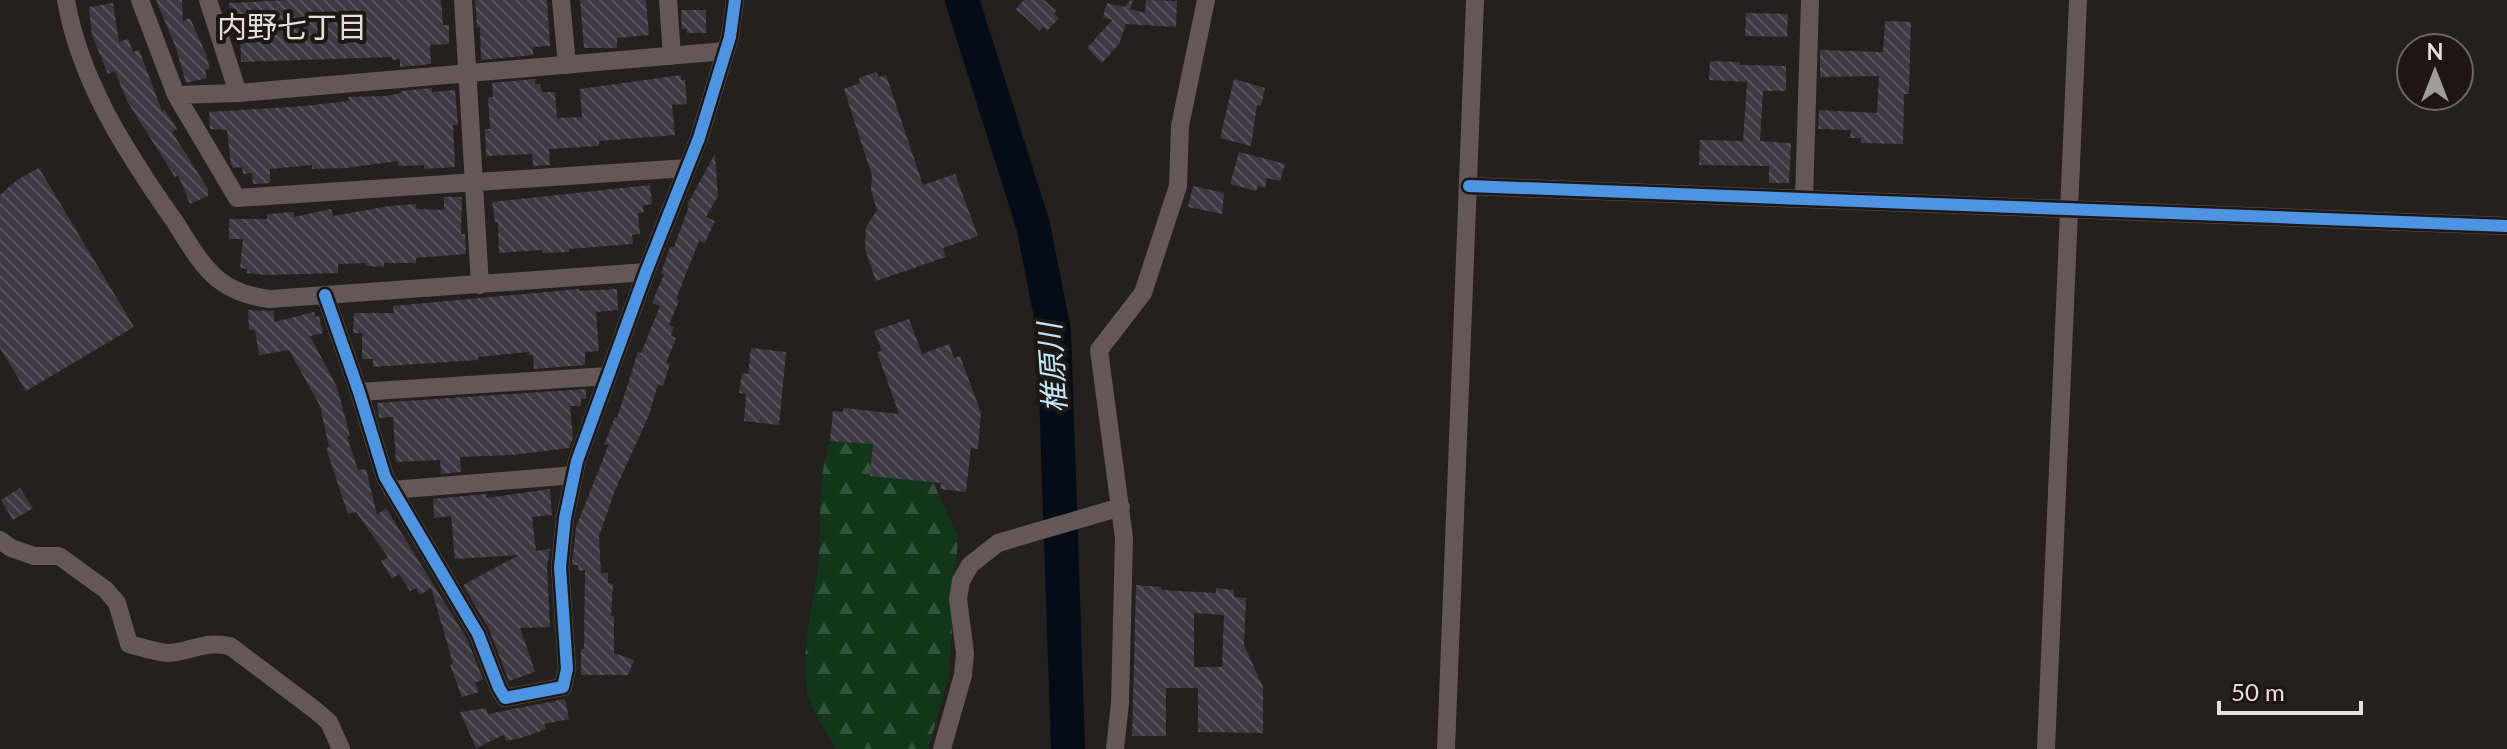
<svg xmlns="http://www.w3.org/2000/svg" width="2507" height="749" font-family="Lato,'Noto Sans JP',sans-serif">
	<defs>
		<pattern id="forest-firs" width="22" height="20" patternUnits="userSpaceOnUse" patternTransform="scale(2)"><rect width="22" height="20" fill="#12361a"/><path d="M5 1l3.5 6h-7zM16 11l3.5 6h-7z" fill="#34533b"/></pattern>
		<pattern id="building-back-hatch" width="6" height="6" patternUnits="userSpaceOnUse" patternTransform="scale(2)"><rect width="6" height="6" fill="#3d3942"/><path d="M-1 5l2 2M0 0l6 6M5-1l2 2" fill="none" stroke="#59555d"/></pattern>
	</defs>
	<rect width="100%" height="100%" fill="#23201d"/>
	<!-- forest -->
	<path fill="url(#forest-firs)" d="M854 414 929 473 958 537 949 676 928 749H837C824 728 808 708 806 682 802 643 814 604 818 565 823 525 814 468 836 431 839 425 848 419 854 414Z"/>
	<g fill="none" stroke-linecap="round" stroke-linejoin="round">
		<!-- river -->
		<path stroke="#030c17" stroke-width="34" d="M962 0 1033 225 1054 331 1068 749"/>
	</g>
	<!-- building -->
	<path fill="url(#building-back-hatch)" fill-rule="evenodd" d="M156 0H182L183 21 190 18 206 54 210 69 205 70 207 78 186 83 176 48Z
		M289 0H441L443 25H449V44L430 45 431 64 400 67V59L392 60V57L241 62 240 28H230L229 3Z
		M475 0H547L550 46 533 47V55L481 60 480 27 477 28Z
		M580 0H646L649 35 617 38V48H584Z
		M1024 0H1044L1056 11 1054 14 1059 18 1047 31 1043 27 1040 31 1016 9Z
		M1131 0H1133L1130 9 1145 13 1146 0 1177 1 1176 27 1126 24 1119 44 1102 63 1087 48 1112 20 1103 17 1107 3 1124 7Z
		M113 3 119 42 128 39 133 52 139 50 162 111 164 109 177 129 172 132 208 189V196L190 204 178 175 175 177 127 101 115 71 108 74 92 35 89 7Z
		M681 10H706V33H687V29H682Z
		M1746 13 1788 14 1787 37 1745 36Z
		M1885 21 1911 22 1909 94H1904L1903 144 1861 143V138H1850L1851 130 1818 129 1819 110 1877 113 1879 76 1820 77V50L1883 52Z
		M1710 61 1740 62V65L1786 66V91H1763L1760 141 1791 143 1789 183H1769V166L1699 165 1700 140 1743 141 1747 82 1709 80Z
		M876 72 879 77 886 75 923 185 955 174 978 236 943 248 946 257 876 281 865 249 866 227 877 210 871 191 872 176 844 89 860 83 859 78Z
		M681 75V80H685L687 104 672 105 675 135 599 141V146L549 149 550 165 533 166 532 154 486 156 485 129H490L488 97H493L492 83 535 79V84H540L542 92H555L557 118 582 117 580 89Z
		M1234 79 1265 88 1261 106 1257 105 1251 146 1220 138Z
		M432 88V92L455 90 458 125H453L455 167 424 169V165L398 166V161L346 168 312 169V165L270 169V183L253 184 252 173 243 174 242 167 233 168 231 164 227 130 210 129 209 112 304 106 349 101 348 97 387 96 401 93V91Z
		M1239 152 1285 164 1280 181 1267 178 1265 188 1258 186 1256 191 1230 184Z
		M715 154 718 196 706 217 715 221 705 243 699 241 676 299 679 301 669 325 674 327 671 336 676 338 666 363 670 364 663 386 658 384 649 415 616 488 599 536 601 573H608V583L613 584 611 616H614V653L634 660 628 675H581V649H584L585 570 579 571 578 565H572L576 527 609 444 604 445 615 417 617 418 638 352 641 353 660 306 652 303 664 274 661 273 670 247H674L689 206 687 205Z
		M39 168 134 327 26 391 0 348V195L17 180Z
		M650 185 652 204 643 205 644 212 638 213 640 234 632 235 633 244 569 249V252L542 253V250L499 253 498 222H495L492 202Z
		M1193 186 1224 193 1222 214 1188 207Z
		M444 197H462L461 234H465L466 254 416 258V263H384V267L366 266V263L338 264V273L266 275 247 273V269L240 268 243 239H229V219H267V214L294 212V217L331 209 333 216 389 206 416 204V209L444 210Z
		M579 289V291L617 289 618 310 596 312 599 351 585 352V365L534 369 533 355H529V352L478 357V360L373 367V359H362V333H353L354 313H394L393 306Z
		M248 310 274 311V322L314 312 315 317 319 316 323 333 310 336 337 387 350 436 347 437 358 470 366 469 377 515 386 508 467 639 483 679 475 683 479 692 462 697 450 665 453 663 431 588 420 595 416 588 410 591 399 574 392 579 381 561 388 557 356 512 348 514 326 448 329 447 320 406 289 350 259 355 255 330H249Z
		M909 319 922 354 949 344 954 358 960 356 981 413 978 449 971 448 966 492 940 489 941 483 870 476 873 444 830 441 833 411 843 412 844 408 899 414 877 352 882 351 874 331Z
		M751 348 786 352 779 425 744 421 746 394 739 393 742 373 748 374Z
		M586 389V399H581V406H570L573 438 569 448 512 455 460 457 461 472 441 474 440 460 396 462 393 417 379 418 377 403Z
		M20 488 33 508 13 520 1 500Z
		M550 489 552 515 532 517 536 551 550 549 547 567 550 627 520 628 535 672 509 681 489 629 463 585 519 555 455 559 451 516 434 518 433 499 486 494V498Z
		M1136 585 1161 587V590L1216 593V588L1234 590V597L1246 598 1244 645 1263 687V733L1198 732V688H1166V736H1132ZM1194 613 1224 615 1222 667H1194Z
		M565 699 569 719 544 724 546 729 521 738 506 741 504 735 476 748 460 712 486 708 488 714Z"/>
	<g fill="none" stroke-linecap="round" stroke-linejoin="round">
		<!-- street -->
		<path stroke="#655756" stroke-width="18" d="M66 0C80 82 128 155 175 222 188 242 201 266 219 280 234 292 252 297 270 299L646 272
			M140 0 176 95 238 93 725 51
			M208 0 238 93
			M463 0 480 285
			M561 0 567 65
			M668 0 672 56
			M176 95 237 198 687 168
			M1469 186 2507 226
			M1804 198 1810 0
			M325 295 359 392 385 477 478 634 499 688 505 698 563 687 567 669 560 567 565 518 577 461 646 272 699 138 730 37 735 0
			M359 392 608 376
			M392 490 574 475
			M0 540 11 548 34 556H59L106 590 117 603 129 644C141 647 155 652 167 653 190 653 202 640 230 646L315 710 329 722 341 749
			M942 749 963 675 965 653 958 599 961 581 970 565 998 543 1121 507
			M1115 749 1120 703 1124 538 1099 350 1143 293 1178 186 1180 126 1206 0
			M1446 749 1475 0
			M2046 749 2078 0"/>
		<defs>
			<path id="cycleway" d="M1469 186 2507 226
				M325 295 359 392 385 477 478 634 499 688 505 698 563 687 567 669 560 567 565 518 577 461 646 272 699 138 730 37 735 0"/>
		</defs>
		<!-- cycleway casing -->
		<use href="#cycleway" stroke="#1c1711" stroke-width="17"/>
		<!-- cycleway -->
		<use href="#cycleway" stroke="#4d94e3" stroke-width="12"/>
	</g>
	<g text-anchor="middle" stroke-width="8" stroke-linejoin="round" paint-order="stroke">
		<!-- neighbourhood labels -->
		<g font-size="30" fill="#e4e0dc" stroke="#1c1711">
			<text x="292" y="38">内野七丁目</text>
		</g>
		<!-- water labels -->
		<g font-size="30" font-style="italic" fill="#c0e6fe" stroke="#1c1711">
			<text transform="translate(1053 368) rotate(-94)" y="10">椎原川</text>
		</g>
	</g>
	<!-- north arrow -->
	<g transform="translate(2435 72)"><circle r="38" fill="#1c1711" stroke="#6c6762" stroke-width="2"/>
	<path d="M0-6L14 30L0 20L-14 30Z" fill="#a09d99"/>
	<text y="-12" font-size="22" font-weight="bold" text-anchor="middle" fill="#e4e0dc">N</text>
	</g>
	<!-- scale -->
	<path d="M2219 701v12h142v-12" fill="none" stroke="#e4e0dc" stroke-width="4"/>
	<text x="2231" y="701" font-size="24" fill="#e4e0dc" stroke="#1c1711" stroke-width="6" paint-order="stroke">50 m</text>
</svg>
